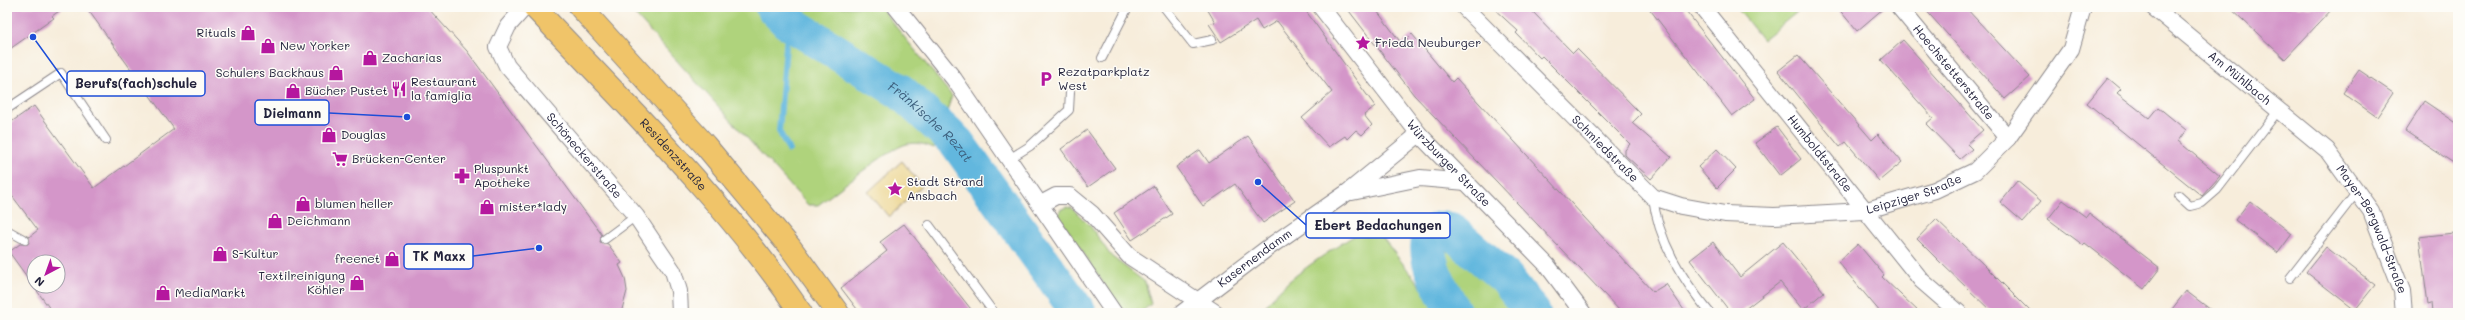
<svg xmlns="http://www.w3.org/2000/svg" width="2465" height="320" font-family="Mali,sans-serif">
	<rect width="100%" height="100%" fill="#fdfcf7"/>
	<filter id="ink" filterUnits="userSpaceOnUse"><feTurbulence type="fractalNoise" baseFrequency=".025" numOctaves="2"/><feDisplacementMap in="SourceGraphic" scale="8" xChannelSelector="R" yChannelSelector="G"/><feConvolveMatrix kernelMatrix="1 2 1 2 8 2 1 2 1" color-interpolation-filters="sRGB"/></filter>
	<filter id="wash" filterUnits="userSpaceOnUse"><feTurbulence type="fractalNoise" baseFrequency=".012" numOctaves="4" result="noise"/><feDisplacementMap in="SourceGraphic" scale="16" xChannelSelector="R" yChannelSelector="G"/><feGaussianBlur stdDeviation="0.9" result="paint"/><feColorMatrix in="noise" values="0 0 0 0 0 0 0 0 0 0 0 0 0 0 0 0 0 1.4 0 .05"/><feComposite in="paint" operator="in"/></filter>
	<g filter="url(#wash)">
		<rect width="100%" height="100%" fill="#f7eddb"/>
		<!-- green -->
		<path fill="#afd37c" stroke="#687a5c" d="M628 7H880L952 96 934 148C924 144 917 142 907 144 889 148 836 192 818 205H808Z
			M1736 7H1801L1802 8 1763 40Z
			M1066 207 1072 208 1091 227 1111 256 1145 282 1151 304 1140 313H1123L1059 216 1060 210Z
			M1372 224 1432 301 1437 313H1261C1280 279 1339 246 1372 224Z
			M1454 249 1495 278 1518 313H1464L1442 264 1444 252Z"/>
		<!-- sand -->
		<path fill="#eeda9e" stroke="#887e6c" d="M902 161 922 186 889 217 868 192Z"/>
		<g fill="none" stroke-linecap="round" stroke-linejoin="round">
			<!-- stream -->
			<path stroke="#62b7de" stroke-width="6" d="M788 22 779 131 789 150"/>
			<!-- river -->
			<g stroke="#62b7de" stroke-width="36">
				<path id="s1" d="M773 7 788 22 901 92 957 143 1079 313"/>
				<path d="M1454 313C1442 289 1422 261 1430 235L1440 229 1450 230 1506 278 1533 313"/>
			</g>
		</g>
		<g id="blocks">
			<!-- building -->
			<path fill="#d496c9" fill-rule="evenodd" d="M7 7H65L52 16 54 18 7 51Z
				M86 7H427L467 51 602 235 600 242 608 244 622 263 619 265 625 278 627 291 621 313H53L9 252 20 244H28L29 237 38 230 7 189V125L34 106 94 188 174 129ZM34 262H58V286H34Z
				M1206 7H1303L1375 106 1364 115 1372 125 1362 135 1356 130 1347 139 1345 136 1329 147 1302 118 1332 92 1277 21 1262 30 1256 20 1221 42 1209 24 1215 22Z
				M1346 7H1374L1402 44 1412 34 1452 82 1456 78 1653 292 1666 284 1686 313H1622L1414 95Z
				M1492 7H1528L1573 53 1577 49 1641 114 1632 123 1671 157 1651 179 1625 155V150L1630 144 1542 56 1540 58 1516 33 1518 31Z
				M1648 7H1683L1755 99 1732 116Z
				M1837 7H1885L1857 31Z
				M1923 7H1965L2030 77 2005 99Z
				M2229 7H2334L2285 59Z
				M1903 40 1983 130 1967 144 1972 149 1960 159 1926 124 1933 118 1881 60Z
				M1798 55 1872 140 1878 134 1902 162 1879 181 1846 142 1840 147 1778 71Z
				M2359 70 2393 93 2377 117 2343 93Z
				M2108 78 2121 89 2117 93 2149 118 2158 107 2186 130 2178 141 2220 176 2202 196 2087 103Z
				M2424 101 2458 124V166L2405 131Z
				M1777 127 1801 159 1780 176 1755 143Z
				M1087 130 1115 168 1088 187 1061 149Z
				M1248 136 1295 201 1263 223 1235 184 1203 206 1176 167 1200 150 1209 163Z
				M1717 149 1736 169 1717 188 1698 167Z
				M2017 181 2041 201 2023 222 2000 202Z
				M1154 186 1172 214 1132 240 1114 213Z
				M2063 200 2086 217 2089 213 2160 268 2144 289 2085 243 2083 245 2048 219Z
				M2250 201 2292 234 2278 253 2235 220Z
				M1936 219 1984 265 2032 313H1993L1940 262 1917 239Z
				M904 224 974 313H860L841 288 887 251 880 242Z
				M2453 233 2458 262V313H2432L2431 303 2428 304 2419 237Z
				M1713 242 1740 277 1783 242 1824 292 1803 310 1780 282 1740 313H1731L1690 260Z
				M1858 244 1884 275 1882 277 1920 313H1881L1838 262Z
				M2326 247 2375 285 2355 310 2306 272Z
				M2186 291 2215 313H2169Z"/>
		</g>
	</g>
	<g filter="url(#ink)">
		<use href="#blocks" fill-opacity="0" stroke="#8c888b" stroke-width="1"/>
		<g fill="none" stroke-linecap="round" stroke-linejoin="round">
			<defs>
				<path id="service" d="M1164 7 1193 44 1212 40
					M1102 58 1128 7
					M7 109 61 73 106 140
					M1009 159 1030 146 1069 110 1070 92
					M2179 196 2190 206 2202 203 2217 190 2278 111
					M1653 197C1658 241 1682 279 1710 313
					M929 225 994 313
					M7 230 25 240
					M605 239 636 216
					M2290 278 2357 192"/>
				<g id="minor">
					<path id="s2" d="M525 7 508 26 498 47 507 66 636 216 660 252 673 271 679 291 680 313"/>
					<path d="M896 7 954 79 1114 313"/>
					<path id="s3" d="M1321 7 1419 134 1547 265 1583 313"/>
					<path id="s4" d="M1464 7 1653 197 1681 206 1725 214 1774 216 1864 211 1935 190 1975 171 2008 138 2071 49 2083 7"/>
					<path id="s5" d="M1702 7 1922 281 1959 313"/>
					<path id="s6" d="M1899 7 2008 138"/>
					<path id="s7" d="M2153 7 2327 150 2371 211 2402 291 2404 313"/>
					<path d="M1352 192 1420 178 1466 182"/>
					<path d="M1041 204 1056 196H1070L1092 214 1129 256 1216 313"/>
					<path id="s8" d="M1182 313 1269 247 1348 192 1419 134"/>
				</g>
				<g id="primary">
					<path id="s9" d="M534 7C626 105 725 201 801 313"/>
					<path d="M580 7 705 145 790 247 838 313"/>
				</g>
			</defs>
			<!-- service casing -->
			<use href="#service" stroke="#8c888b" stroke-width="10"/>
			<!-- minor casing -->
			<use href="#minor" stroke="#8c888b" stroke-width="18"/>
			<!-- primary casing -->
			<use href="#primary" stroke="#8c888b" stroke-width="24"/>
			<!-- service -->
			<use href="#service" stroke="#fff" stroke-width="8"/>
			<!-- minor -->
			<use href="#minor" stroke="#fff" stroke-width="16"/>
			<!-- primary -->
			<use href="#primary" stroke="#f0c469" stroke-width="22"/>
		</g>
	</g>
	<!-- icons -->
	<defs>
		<symbol id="shop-bare" viewBox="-9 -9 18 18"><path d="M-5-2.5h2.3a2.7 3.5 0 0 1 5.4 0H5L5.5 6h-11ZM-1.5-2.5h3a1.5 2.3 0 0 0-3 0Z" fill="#b5179e" stroke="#fdfcf7" stroke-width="2.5" paint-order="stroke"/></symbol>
		<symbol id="sight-bare" viewBox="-9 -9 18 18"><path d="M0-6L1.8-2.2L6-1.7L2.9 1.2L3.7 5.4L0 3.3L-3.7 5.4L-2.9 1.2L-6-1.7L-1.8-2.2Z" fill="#b5179e" stroke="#fdfcf7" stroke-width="2.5" paint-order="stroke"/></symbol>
		<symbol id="parking-bare" viewBox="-9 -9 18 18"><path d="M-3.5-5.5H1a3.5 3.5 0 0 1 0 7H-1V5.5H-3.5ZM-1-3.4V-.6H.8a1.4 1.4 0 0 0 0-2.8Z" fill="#b5179e" stroke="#fdfcf7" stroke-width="2.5" paint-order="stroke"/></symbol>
		<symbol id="restaurant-bare" viewBox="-9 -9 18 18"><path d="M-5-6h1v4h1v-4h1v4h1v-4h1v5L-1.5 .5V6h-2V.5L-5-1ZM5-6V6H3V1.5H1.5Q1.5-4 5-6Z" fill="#b5179e" stroke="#fdfcf7" stroke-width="2.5" paint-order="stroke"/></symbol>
		<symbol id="supermarket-bare" viewBox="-9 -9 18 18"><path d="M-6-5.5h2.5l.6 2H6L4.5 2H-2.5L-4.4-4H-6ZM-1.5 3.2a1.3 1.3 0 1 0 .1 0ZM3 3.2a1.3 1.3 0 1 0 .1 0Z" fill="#b5179e" stroke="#fdfcf7" stroke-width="2.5" paint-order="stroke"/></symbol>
		<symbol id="pharmacy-bare" viewBox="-9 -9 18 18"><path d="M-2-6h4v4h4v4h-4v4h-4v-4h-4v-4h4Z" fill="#b5179e" stroke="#fdfcf7" stroke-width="2.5" paint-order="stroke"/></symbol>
	</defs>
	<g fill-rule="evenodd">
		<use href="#shop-bare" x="237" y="22" width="22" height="22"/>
		<use href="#sight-bare" x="1352" y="32" width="22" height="22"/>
		<use href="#shop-bare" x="257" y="35" width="22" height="22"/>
		<use href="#shop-bare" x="359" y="47" width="22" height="22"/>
		<use href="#shop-bare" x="325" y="62" width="22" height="22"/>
		<use href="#parking-bare" x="1035" y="68" width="22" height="22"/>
		<use href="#restaurant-bare" x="388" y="78" width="22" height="22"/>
		<use href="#shop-bare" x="282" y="80" width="22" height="22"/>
		<use href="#shop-bare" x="318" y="124" width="22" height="22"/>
		<use href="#supermarket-bare" x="329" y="148" width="22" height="22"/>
		<use href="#pharmacy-bare" x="451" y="165" width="22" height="22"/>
		<use href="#sight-bare" x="884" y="178" width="22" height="22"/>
		<use href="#shop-bare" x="292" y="193" width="22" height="22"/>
		<use href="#shop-bare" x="476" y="196" width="22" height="22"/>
		<use href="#shop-bare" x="264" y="210" width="22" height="22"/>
		<use href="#shop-bare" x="209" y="243" width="22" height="22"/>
		<use href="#shop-bare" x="381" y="248" width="22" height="22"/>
		<use href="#shop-bare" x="346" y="272" width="22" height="22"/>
		<use href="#shop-bare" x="152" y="282" width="22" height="22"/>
	</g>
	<g text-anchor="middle" stroke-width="3" stroke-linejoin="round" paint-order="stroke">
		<!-- poi labels -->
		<g font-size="12" fill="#22223b" stroke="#fdfcf7" text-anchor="start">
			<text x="236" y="37" text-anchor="end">Rituals</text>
			<text x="1375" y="47">Frieda Neuburger</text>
			<text x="280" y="50">New Yorker</text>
			<text x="382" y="62">Zacharias</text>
			<text x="1058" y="76">Rezatparkplatz<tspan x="1058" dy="14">West</tspan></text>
			<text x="324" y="77" text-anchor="end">Schulers Backhaus</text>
			<text x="411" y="86">Restaurant<tspan x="411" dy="14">la famiglia</tspan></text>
			<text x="305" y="95">Bücher Pustet</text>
			<text x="341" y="139">Douglas</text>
			<text x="352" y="163">Brücken-Center</text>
			<text x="474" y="173">Pluspunkt<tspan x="474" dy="14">Apotheke</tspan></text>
			<text x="907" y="186">Stadt Strand<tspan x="907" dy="14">Ansbach</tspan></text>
			<text x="315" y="208">blumen heller</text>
			<text x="499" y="211">mister*lady</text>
			<text x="287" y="225">Deichmann</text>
			<text x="232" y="258">S-Kultur</text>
			<text x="380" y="263" text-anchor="end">freenet</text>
			<text x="345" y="280" text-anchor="end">Textilreinigung<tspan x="345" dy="14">Köhler</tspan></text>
			<text x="175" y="297">MediaMarkt</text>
		</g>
		<!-- street labels -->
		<g font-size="12" fill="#22223b" stroke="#fdfcf7">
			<text dy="4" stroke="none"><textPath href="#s6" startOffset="85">Hoechstetterstraße</textPath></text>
			<text dy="4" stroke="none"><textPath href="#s7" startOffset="112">Am Mühlbach</textPath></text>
			<text dy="4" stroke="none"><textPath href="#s4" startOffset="200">Schmiedstraße</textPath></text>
			<text dy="4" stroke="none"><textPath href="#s5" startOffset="188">Humboldtstraße</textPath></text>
			<text dy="4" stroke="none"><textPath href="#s2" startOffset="188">Schöneckerstraße</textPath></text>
			<text dy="4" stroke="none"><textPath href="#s9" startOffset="203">Residenzstraße</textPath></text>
			<text dy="4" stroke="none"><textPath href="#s3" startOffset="202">Würzburger Straße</textPath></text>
			<text dy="4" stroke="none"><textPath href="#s4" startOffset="534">Leipziger Straße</textPath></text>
			<text dy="4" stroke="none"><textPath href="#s7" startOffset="317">Mayer-Bergwald-Straße</textPath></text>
			<text dy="4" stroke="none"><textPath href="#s8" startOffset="91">Kasernendamm</textPath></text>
		</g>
		<!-- water labels -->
		<g font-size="13" font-style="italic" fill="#3c5e7c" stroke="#fdfcf7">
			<text dy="5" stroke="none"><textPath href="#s1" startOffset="196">Fränkische Rezat</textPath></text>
		</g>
	</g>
	<!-- callouts -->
	<path fill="none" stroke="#1d4ed8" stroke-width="1.5" d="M33 37L67 84M407 117L329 113M1258 182L1306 225M539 248L473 256"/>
	<g fill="#1d4ed8" stroke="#fdfcf7" stroke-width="1.5">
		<circle cx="33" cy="37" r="4"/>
		<circle cx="407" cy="117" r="4"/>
		<circle cx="1258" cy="182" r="4"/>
		<circle cx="539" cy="248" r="4"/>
	</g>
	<g fill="#fdfcf7" stroke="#1d4ed8" stroke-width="1.5">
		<rect x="67" y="71" width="138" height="25" rx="4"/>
		<rect x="255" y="100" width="74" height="25" rx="4"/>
		<rect x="1306" y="213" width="144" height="25" rx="4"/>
		<rect x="404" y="244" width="69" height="25" rx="4"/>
	</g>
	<g font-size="13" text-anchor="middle" font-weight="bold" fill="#22223b">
		<text x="136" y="88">Berufs(fach)schule</text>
		<text x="292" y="118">Dielmann</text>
		<text x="1378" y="230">Ebert Bedachungen</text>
		<text x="439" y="261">TK Maxx</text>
	</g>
	<!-- margin -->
	<rect width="2465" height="320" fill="none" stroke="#fdfcf7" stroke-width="24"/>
	<!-- north arrow -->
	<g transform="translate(46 274) rotate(221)"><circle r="19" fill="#fdfcf7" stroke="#a5a5ac"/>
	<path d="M0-3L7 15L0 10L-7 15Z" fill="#b5179e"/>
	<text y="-6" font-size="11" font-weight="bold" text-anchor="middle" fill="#22223b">N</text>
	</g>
</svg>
